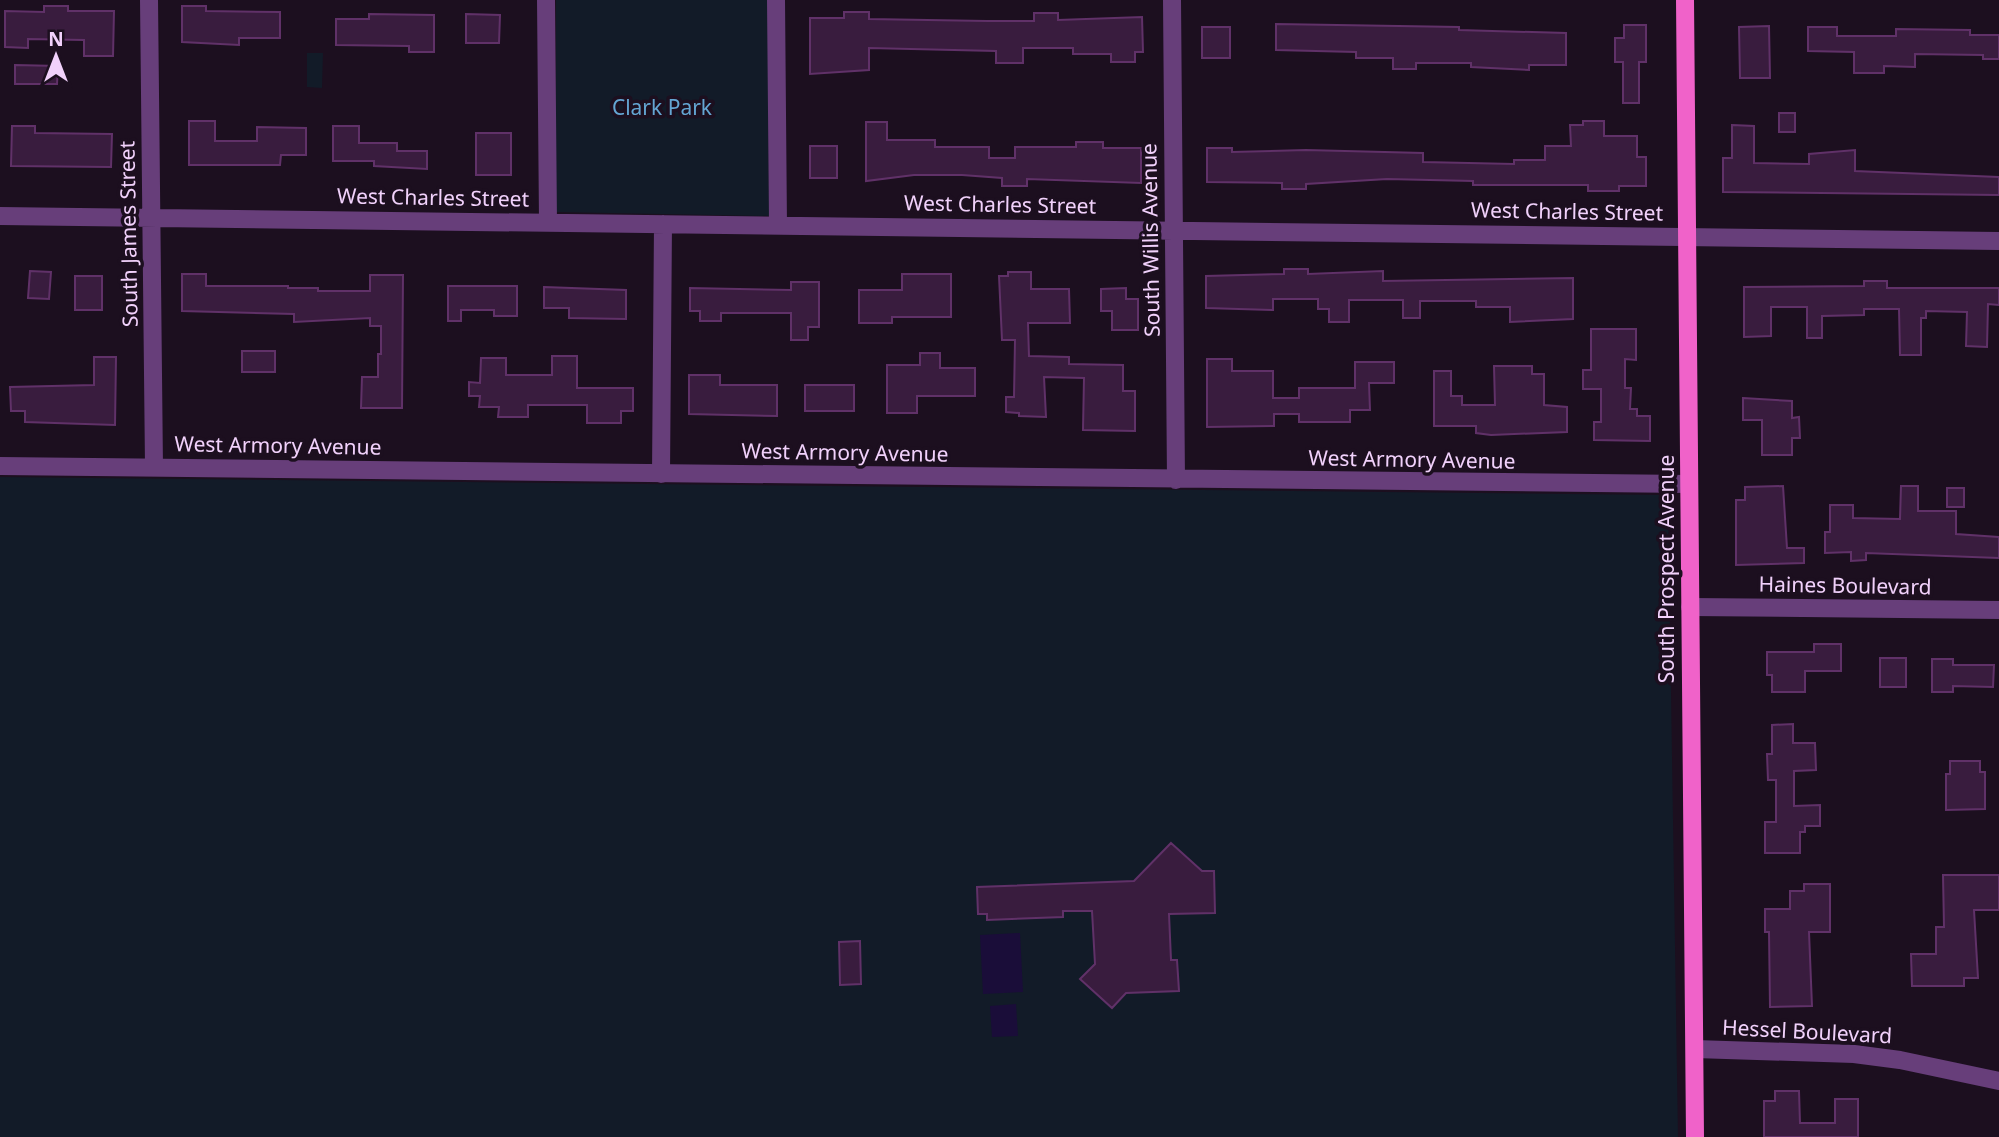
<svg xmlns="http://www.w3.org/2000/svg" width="1999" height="1137" font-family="'Noto Sans',sans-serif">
	<rect width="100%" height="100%" fill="#1c0f1f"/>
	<!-- green -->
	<path fill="#121b28" d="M556 0H768L769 216 556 212Z
		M307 53H323L322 88 307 87Z
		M0 477 1661 495 1668 502 1678 1137H0Z"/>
	<!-- water -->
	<path fill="#1a0d39" d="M1020 933 1023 992 983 994 980 935Z
		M1016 1004 1018 1036 992 1037 990 1006Z"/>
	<!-- building -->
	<path fill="#391c3e" stroke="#603168" stroke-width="2" d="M44 6H68V11H114L113 56H84V40L28 39V48L5 47V11L44 12Z
		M182 6H206V11L280 12V38H239V45L182 42Z
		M844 12H869V19L987 21H1034V13H1058V20L1142 17 1143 52H1135V62H1111V54H1073V48H1023V63H996V51L869 48V70L810 74V18H844Z
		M369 14 434 15V52H409V46L336 45V19H369Z
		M466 14 500 15 499 43H466Z
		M1276 24 1459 27V30L1566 33V65H1529V70L1471 67V63H1416V69H1393V58H1356V52L1276 50Z
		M1624 25H1646V62H1639V103H1623V62H1615V38H1624Z
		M1769 26 1770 78H1740L1739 27Z
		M1202 27H1230V58H1202Z
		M1808 27H1837V36H1896V29L1970 30V35H1999V59H1983V55L1915 54V67L1884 66V73H1854V52L1808 51Z
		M15 65 58 66 57 84H15Z
		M1779 113H1795V132H1779Z
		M189 121H215V141H257V127L306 128V155H281L280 165H189Z
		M1583 121H1604V136H1637V157H1646V186H1619V191H1588V185H1473V181L1387 179 1306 184V189H1282V183L1207 182V148H1232V152L1306 150 1423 153V162L1514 164V160H1545V146H1571L1570 125H1583Z
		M866 122H887V140H935V147H989V158H1015V147H1076V142H1103V148H1141V183L1027 179V186H1002V178L962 175H914L866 181Z
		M1732 125 1754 126V163L1809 164V154L1855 150V171L1999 177V195L1723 192V158H1732Z
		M12 126H35V133L112 134 111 167 11 166Z
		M333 126H359V143H397V151H427V169L374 166V161H333Z
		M476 133H511V175H476Z
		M810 146H837V178H810Z
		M1284 269H1308V274L1383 271V281L1573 278V319L1510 322V307H1476V301H1420V318H1403V300H1349V322H1329V309H1318V299H1273V310L1206 308V276L1284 274Z
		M30 271 51 272 49 299 28 298Z
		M1008 272H1031V289H1069L1070 323H1028L1029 356 1069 357V364L1123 365V391H1135V431L1083 430 1084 378 1044 377 1046 417 1019 416V413L1006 412V397H1014L1015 340H1002L999 276H1008Z
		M182 274H206V286H288V288H318V291H370V275H403L402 408H361L362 377H378V354H381V326H370V318L294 322V314L182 311Z
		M902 274H951V317H892V323H859V290H902Z
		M75 276H102V310H75Z
		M1864 281H1887V288H1999V305L1988 304 1987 347 1966 346 1967 312 1926 311V318H1921V355H1900L1899 309H1864V315L1822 316V338H1807V307H1771V336L1744 337V287L1864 286Z
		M791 282H819V327H808V340H791V313H721V321H700V311H690V288L791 290Z
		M448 286H517V316H494V310H461V321H448Z
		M544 287 626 290V319L569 318V308H544Z
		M1126 288V299H1138V330H1112V311H1101V289Z
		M1591 329H1636V360L1625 359V388H1631L1630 409H1637V416H1650V441L1594 440V422H1601V389H1583V370H1591Z
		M242 351H275V372H242Z
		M920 353H940V368H975V396H917V413H887V365H920Z
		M552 356H577V388H633V411H621V423H587V405H528V417H498L499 407H479L480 396H469V382L480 383 481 358H506V375H552Z
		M94 357H116L115 425 25 422V411H11L10 387 94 385Z
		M1207 359H1232V371H1273V398H1299V388H1355V362H1394V383H1369L1370 410H1350V422H1299V414H1274V426L1207 427Z
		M1494 366H1532V374H1544V405L1567 407V432L1491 435 1476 433V426H1434V371H1451V396H1462V405H1495Z
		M689 375H720V385H777V416L689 414Z
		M805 385H854V411H805Z
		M1743 398 1792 401V418L1799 417 1800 438H1792V455H1762V420H1743Z
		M1783 486 1787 548H1804V563L1736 565V500H1745V487Z
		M1901 486H1918V511H1956V534L1999 537V558L1866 553V560L1851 561V552L1825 553V532H1830V505H1853V518L1900 519Z
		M1947 488H1964V507H1947Z
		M1814 644H1841V671H1805V692H1772V675H1767V652H1814Z
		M1880 658H1906V687H1880Z
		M1932 659H1953V665H1994L1993 687 1953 686V692H1932Z
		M1793 724V743H1815L1816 770 1794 771V806L1820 805V826H1805V832H1800V853H1765V822H1776V780H1768L1767 754H1772V725Z
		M1950 761H1980V772H1985V809L1946 810V774H1950Z
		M1171 843 1202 871H1214L1215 913 1169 914 1171 960H1177L1179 991 1126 993 1112 1008 1080 979 1095 964 1092 911H1063V917L987 920V914H978L977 887 1134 881Z
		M1943 875H1999V910H1974L1978 978H1964V986H1912L1911 954H1936V927H1944Z
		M1804 884H1830V932H1809L1812 1006 1770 1007 1769 932H1765V909H1790V891H1804Z
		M860 941 861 984 840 985 839 942Z
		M1775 1091H1799L1800 1123H1835V1099H1858V1137H1764V1101H1775Z"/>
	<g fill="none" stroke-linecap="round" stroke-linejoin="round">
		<!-- minor -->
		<path stroke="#673e7a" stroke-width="18" d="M149 0 154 467
			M546 0 548 222
			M776 0 778 225
			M1172 0 1176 480
			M0 216 1999 241
			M0 466 1689 484
			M661 474 663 224
			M1690 607 1999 610
			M1695 1049 1854 1054 1900 1060 1999 1081"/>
		<!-- major -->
		<path stroke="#f062c9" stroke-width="18" d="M1685 0 1695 1137"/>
	</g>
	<g text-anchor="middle" stroke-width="7" stroke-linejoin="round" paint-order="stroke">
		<!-- park labels -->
		<g font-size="21" fill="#64a6d3" stroke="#1c0f1f">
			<text x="662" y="115">Clark Park</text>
		</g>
		<!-- street labels -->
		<g font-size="21" fill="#f1d1fb" stroke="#1c0f1f">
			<text transform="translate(433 198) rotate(1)" y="7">West Charles Street</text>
			<text transform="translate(1000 205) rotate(1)" y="7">West Charles Street</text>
			<text transform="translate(1567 212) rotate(1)" y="7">West Charles Street</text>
			<text transform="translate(129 234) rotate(-91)" y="7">South James Street</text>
			<text transform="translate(1151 240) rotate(-91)" y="7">South Willis Avenue</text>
			<text transform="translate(278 446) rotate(1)" y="7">West Armory Avenue</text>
			<text transform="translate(845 453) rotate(1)" y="7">West Armory Avenue</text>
			<text transform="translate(1412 460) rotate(1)" y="7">West Armory Avenue</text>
			<text transform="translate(1667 569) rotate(-90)" y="7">South Prospect Avenue</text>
			<text transform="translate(1845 586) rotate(1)" y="7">Haines Boulevard</text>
			<text transform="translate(1807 1032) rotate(3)" y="7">Hessel Boulevard</text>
		</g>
	</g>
	<!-- north arrow -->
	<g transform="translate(56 56)" stroke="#1c0f1f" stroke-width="5" paint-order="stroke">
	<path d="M0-5L12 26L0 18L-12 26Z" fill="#f1d1fb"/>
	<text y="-10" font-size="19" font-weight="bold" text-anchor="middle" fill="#f1d1fb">N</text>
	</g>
</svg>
